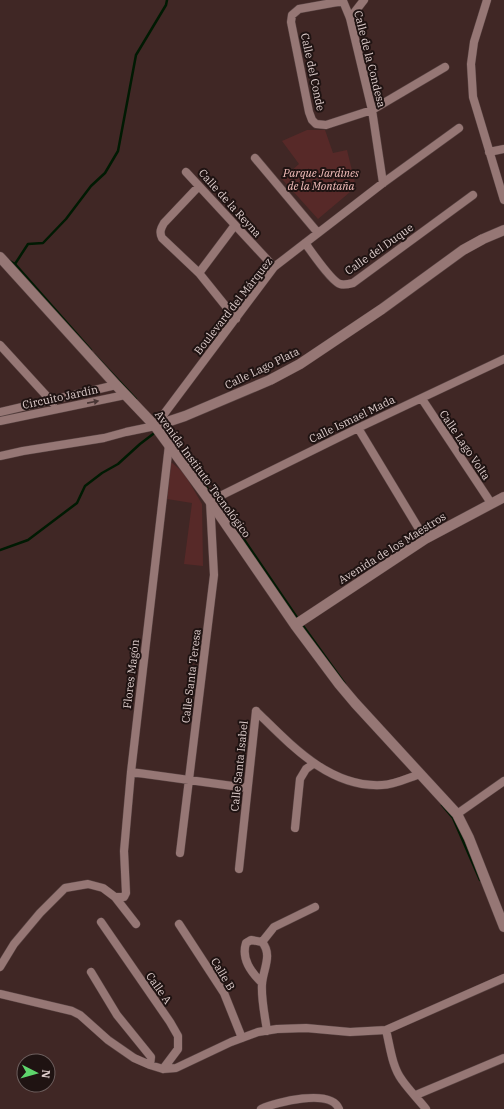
<svg xmlns="http://www.w3.org/2000/svg" width="504" height="1109" font-family="'IBM Plex Serif',serif">
	<rect width="100%" height="100%" fill="#402725"/>
	<!-- green -->
	<path fill="#572928" d="M307 130H325L333 153 347 150 356 187 318 219 282 179 299 164 282 141Z
		M171 462 184 473 202 504 203 566 184 564 192 503 167 499Z"/>
	<g fill="none" stroke-linecap="round" stroke-linejoin="round">
		<!-- stream -->
		<path stroke="#001a03" stroke-width="2.5" d="M8 260 15 264 91 350
			M15 264 28 244 43 243 66 219 91 186 105 173 118 151 136 55 166 5 167 0
			M94 354 136 399
			M161 426 226 513 298 619
			M0 550 28 540 77 503 85 486 102 473 118 464 140 444 157 431
			M301 623 345 684
			M442 805 453 818 480 880"/>
		<defs>
			<path id="street" d="M487 0 474 42 471 64 473 97 504 200
				M350 18 364 0
				M489 152 504 149
				M255 158 318 233
				M186 172 274 267
				M383 183 372 110 350 18 343 1 299 9 292 15 291 22 309 112 312 120 316 124 326 125 372 110 445 67
				M199 186 164 223C161 228 159 232 162 238L199 273 236 319
				M305 243C311 251 331 281 340 284 344 285 349 284 353 283L473 195
				M199 273 235 225
				M0 345 53 403
				M422 399 491 503
				M0 412 116 385
				M0 421 125 395
				M358 428 425 539
				M0 456 23 451 104 438 126 432 155 426 274 267 383 183 459 128
				M256 711C290 744 329 788 382 785 394 785 408 778 420 774
				M131 772 247 788
				M457 814 504 781
				M295 828 300 779 306 769 313 764
				M180 853 214 575 210 501 358 428 504 359
				M239 869 256 711
				M115 897H124L126 893 124 851 131 772 169 445
				M101 922 170 1022 178 1036V1049L163 1069
				M179 924 224 993 242 1038
				M262 942 274 927 315 907
				M0 967 14 944 40 913 65 888 88 884 103 888 115 897 136 924
				M91 972 117 1015 151 1057 150 1065
				M262 983C251 972 241 959 246 943L251 940 262 942C273 955 263 969 262 984 261 999 265 1016 267 1031
				M0 994 72 1011 80 1015 108 1040 134 1058 150 1065 163 1069 176 1068 231 1042 258 1032 277 1029 306 1028 350 1032 386 1030 504 978
				M386 1030C390 1046 392 1067 402 1080 409 1090 418 1099 426 1109
				M416 1095 504 1058
				M261 1109C276 1102 331 1088 339 1109"/>
			<path id="secondary" d="M0 257 116 385 155 426 210 501 295 625 339 684 355 703 457 814 469 838 504 927
				M155 426 185 416 270 380 300 364 382 309 463 250 483 239 504 230
				M295 625 425 539 504 497"/>
		</defs>
		<!-- street casing -->
		<use href="#street" stroke="#594443" stroke-width="9"/>
		<!-- secondary casing -->
		<use href="#secondary" stroke="#594443" stroke-width="11"/>
		<!-- street -->
		<use href="#street" stroke="#967775" stroke-width="8"/>
		<!-- secondary -->
		<use href="#secondary" stroke="#967775" stroke-width="10"/>
	</g>
	<!-- one-way arrows -->
	<defs><path id="oneway-solid" d="M-6-.8H1V-3.2L6.5 0L1 3.2V.8H-6Z"/></defs>
	<use fill="#493635" href="#oneway-solid" transform="translate(93 402) rotate(-11)"/>
	<g text-anchor="middle" stroke-width="4" stroke-linejoin="round" paint-order="stroke">
		<!-- street labels -->
		<g font-size="11" fill="#dfcecd" stroke="#1f1312">
			<text transform="translate(370 59) rotate(76)" y="4">Calle de la Condesa</text>
			<text transform="translate(313 72) rotate(78)" y="4">Calle del Conde</text>
			<text transform="translate(230 203) rotate(48)" y="4">Calle de la Reyna</text>
			<text transform="translate(379 249) rotate(-35)" y="4">Calle del Duque</text>
			<text transform="translate(233 306) rotate(-52)" y="4">Boulevard del Márquez</text>
			<text transform="translate(262 368) rotate(-26)" y="4">Calle Lago Plata</text>
			<text transform="translate(60 397) rotate(-12)" y="4">Circuito Jardín</text>
			<text transform="translate(352 419) rotate(-26)" y="4">Calle Ismael Mada</text>
			<text transform="translate(465 445) rotate(56)" y="4">Calle Lago Volta</text>
			<text transform="translate(203 474) rotate(54)" y="4">Avenida Instituto Tecnológico</text>
			<text transform="translate(392 548) rotate(-32)" y="4">Avenida de los Maestros</text>
			<text transform="translate(131 674) rotate(-83)" y="4">Flores Magón</text>
			<text transform="translate(191 676) rotate(-83)" y="4">Calle Santa Teresa</text>
			<text transform="translate(239 766) rotate(-84)" y="4">Calle Santa Isabel</text>
			<text transform="translate(223 974) rotate(59)" y="4">Calle B</text>
			<text transform="translate(159 988) rotate(55)" y="4">Calle A</text>
		</g>
		<!-- park labels -->
		<g font-size="11" font-style="italic" fill="#f6c0bd" stroke="#1f1312">
			<text x="321" y="177">Parque Jardines<tspan x="321" dy="13">de la Montaña</tspan></text>
		</g>
	</g>
	<!-- north arrow -->
	<g transform="translate(36 1073) rotate(96)"><circle r="19" fill="#1f1312" stroke="#6c5e5d"/>
	<path d="M0-3L7 15L0 10L-7 15Z" fill="#5ed56c"/>
	<text y="-6" font-size="11" font-weight="bold" text-anchor="middle" fill="#dfcecd">N</text>
	</g>
</svg>
